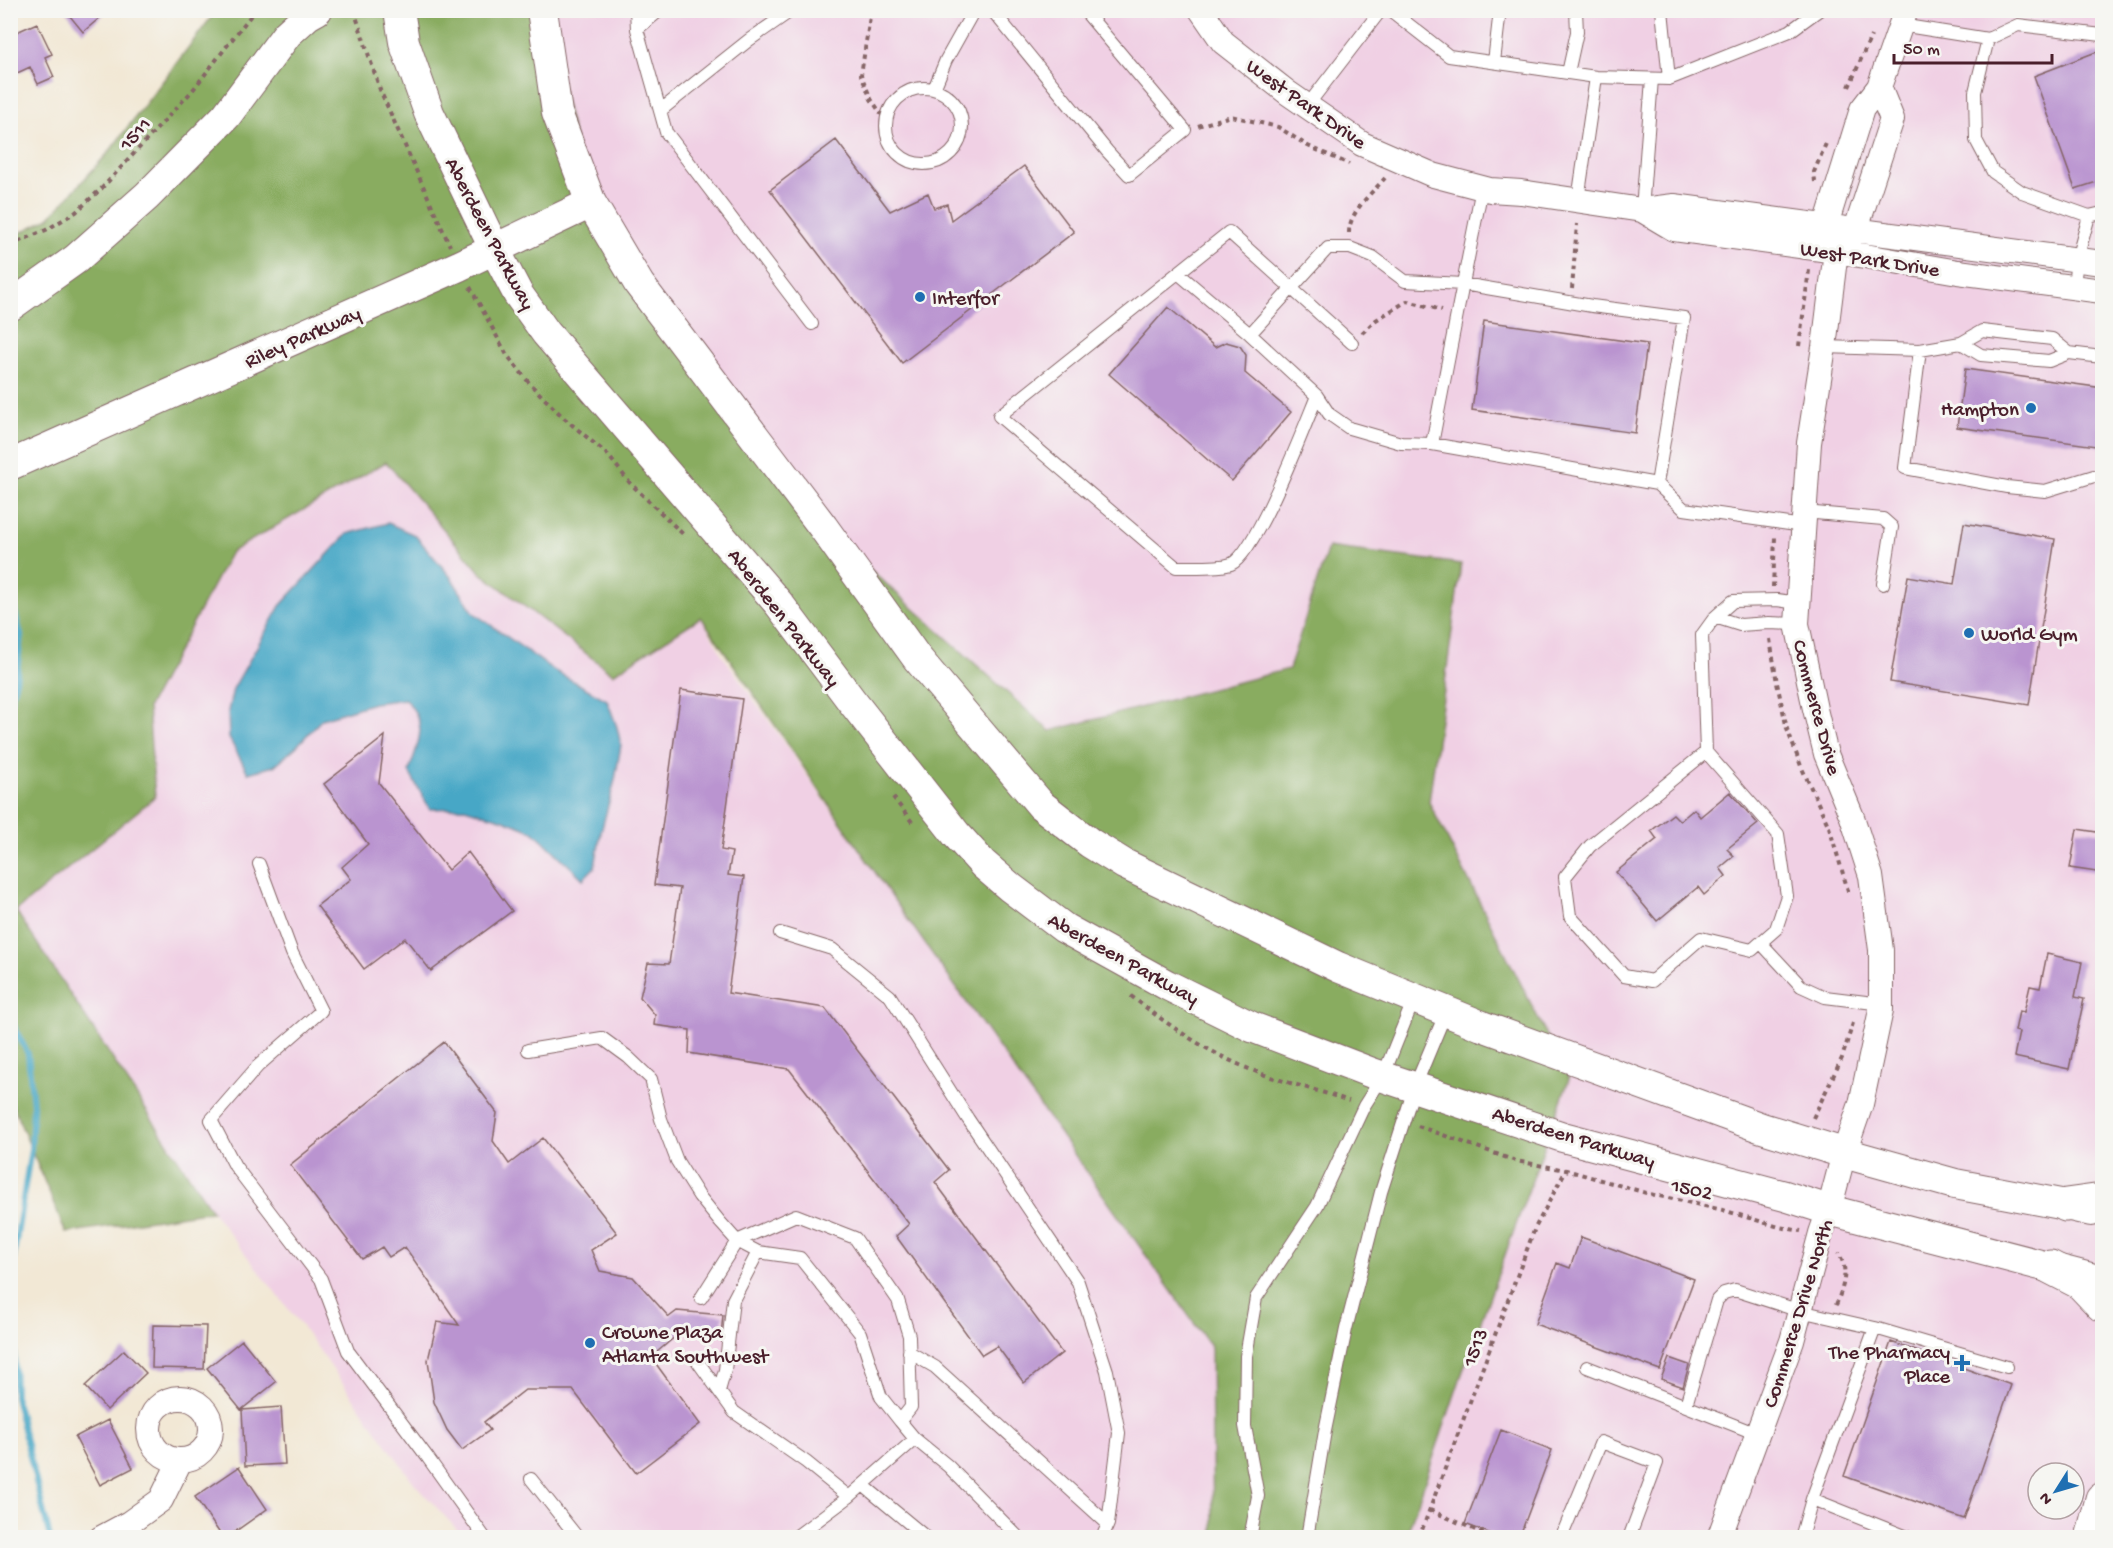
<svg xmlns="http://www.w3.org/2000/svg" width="2113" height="1548" font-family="'Gochi Hand',sans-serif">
	<rect width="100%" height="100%" fill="#f6f6f2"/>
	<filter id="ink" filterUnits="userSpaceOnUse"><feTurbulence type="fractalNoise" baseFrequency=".0167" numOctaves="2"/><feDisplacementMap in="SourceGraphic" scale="12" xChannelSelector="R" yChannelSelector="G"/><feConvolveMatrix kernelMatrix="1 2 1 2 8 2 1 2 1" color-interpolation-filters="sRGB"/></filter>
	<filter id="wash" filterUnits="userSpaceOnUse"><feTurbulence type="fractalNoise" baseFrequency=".008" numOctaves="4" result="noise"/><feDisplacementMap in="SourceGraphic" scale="24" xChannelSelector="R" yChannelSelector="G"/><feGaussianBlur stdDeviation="1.35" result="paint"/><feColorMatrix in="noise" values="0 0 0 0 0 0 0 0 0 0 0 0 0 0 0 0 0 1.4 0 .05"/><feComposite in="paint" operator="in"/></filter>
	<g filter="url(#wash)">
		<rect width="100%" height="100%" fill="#f2e8d5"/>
		<!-- built -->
		<path fill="#f0d0e4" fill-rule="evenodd" d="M542 11H2102V1537H1406L1465 1365 1569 1079 1429 802 1461 565 1328 547 1289 669 1051 731 823 527 591 203ZM2038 1473H2074V1509H2038Z
			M386 462 481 573 701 617 721 653 888 891 1212 1347 1213 1537H464L414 1483 304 1329 212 1211 191 1176 15 911 155 797 148 707 231 552Z"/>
		<!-- forest -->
		<path fill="#89ac60" stroke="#6a6646" stroke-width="1.5" d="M216 11H542L591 203 823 527 1050 731 1289 669 1328 547 1461 564 1429 802 1569 1079 1465 1365 1406 1537H1213L1211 1347 894 900 701 617 613 674 481 573 386 462 231 552 148 707 155 797 16 911 212 1211 66 1233 11 1101 10 238 49 218 109 152Z"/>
		<!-- water -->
		<path fill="#46a7c6" stroke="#486378" stroke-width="1.5" d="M388 523 415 535 450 576 474 613 555 671 607 700 617 727 621 745 615 780 601 832 595 867 583 879 534 832 504 820 465 808 430 809 409 772C418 742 430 725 405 699L374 703 322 719 296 747 274 766 248 773 229 738 228 711 233 689 280 606 347 534Z"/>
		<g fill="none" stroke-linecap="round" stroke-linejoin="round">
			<!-- stream -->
			<path stroke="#46a7c6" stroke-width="6" d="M10 594 21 635 16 680 10 702
				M10 1019 28 1054 33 1106 31 1149 12 1266 15 1396 50 1538"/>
		</g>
		<g id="blocks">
			<!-- building -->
			<path fill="#ba94d0" d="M65 10H109L83 32Z
				M37 23 52 54 45 57 54 77 38 84 30 67 15 74 10 65V35Z
				M2096 52 2097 54 2103 53V180L2075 189 2034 76Z
				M836 140 890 211 928 193 934 208 947 204 951 220 1024 166 1074 232 902 363 770 190Z
				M1168 307 1215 347 1226 342 1240 346 1246 355 1245 373 1291 412 1232 481 1109 374Z
				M1484 321 1647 344 1635 433 1472 410Z
				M1965 369 2103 388V447L1957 427Z
				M1964 523 2055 539 2029 705 1890 682 1908 576 1954 584Z
				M681 690 742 699 721 850 732 852 728 875 744 877 728 993 825 1008 949 1170 935 1182 1062 1353 1024 1383 997 1346 982 1355 896 1236 909 1224 789 1069 689 1053 690 1030 654 1025 655 1015 640 997 648 963 669 964 680 888 654 885Z
				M385 736 379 783 448 870 468 852 512 911 431 971 405 938 364 969 317 906 351 879 342 867 368 844 324 784Z
				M1730 792 1758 824 1727 849 1734 856 1720 868 1726 876 1704 895 1698 887 1657 921 1616 872 1657 839 1651 831 1673 814 1680 821 1694 809 1700 817Z
				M2077 829 2103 833V873L2070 868Z
				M2047 954 2082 962 2075 997 2084 999 2069 1069 2014 1057 2019 1032 2015 1031 2019 1011 2024 1012 2030 986 2040 988Z
				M444 1042 497 1113 493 1141 509 1164 543 1138 617 1233 591 1250 600 1271 633 1277 669 1317 677 1311 723 1315 721 1334 682 1331 651 1357 700 1424 636 1473 573 1390H525L484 1422 490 1430 462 1450 447 1430 434 1402 428 1360 437 1322 459 1325 405 1247 389 1257 382 1247 362 1259 290 1165Z
				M1581 1237 1694 1279 1660 1370 1535 1324 1557 1263 1570 1268Z
				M153 1325 206 1326 204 1369 152 1368Z
				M242 1340 276 1382 241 1410 207 1368Z
				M1891 1342 2011 1385 1964 1519 1844 1476Z
				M124 1350 146 1373 107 1410 85 1386Z
				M1669 1358 1689 1365 1683 1387 1661 1379Z
				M281 1407 285 1464 245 1466 242 1410Z
				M108 1420 133 1468 100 1485 75 1437Z
				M1501 1430 1552 1450 1519 1538H1502L1465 1524Z
				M239 1467 267 1509 226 1538H223L195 1497Z"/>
		</g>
	</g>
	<g filter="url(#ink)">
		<use href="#blocks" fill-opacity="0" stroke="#856566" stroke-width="1.5"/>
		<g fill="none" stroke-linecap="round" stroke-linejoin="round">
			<defs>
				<path id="service" d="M636 10 637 29 666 132 812 324
					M992 10 1107 151 1129 175 1185 130 1084 10
					M1390 10 1449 56 1596 77 1669 79 1790 31 1819 10
					M1662 10 1669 79
					M1900 25 1988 39 2018 25 2102 35
					M637 29 660 10
					M1988 39 1975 92 1976 140 1993 172 2022 192 2089 216
					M1494 62 1500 10
					M1568 73 1577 32 1576 10
					M886 126a38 38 0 1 1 76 0a38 38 0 1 1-76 0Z
					M934 89 946 60 974 10
					M1307 106 1381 10
					M661 110 749 40 792 10
					M1578 200 1596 77
					M1642 210 1652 79
					M1179 274 1250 334 1317 396 1329 414 1349 428 1401 443 1432 444
					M2074 286 2077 259 2089 216 2102 213
					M1250 334 1328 248H1350L1373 257 1405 281 1463 284 1592 306 1684 318 1657 484 1432 444C1448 359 1465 273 1482 188
					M1961 343 1981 355 2049 361 2069 353 2102 357
					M1824 347 1920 350 1961 343 1982 331 2052 339 2069 353
					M1920 350 1905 468 2007 487 2045 491 2094 476 2102 477
					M1317 396C1305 425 1256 554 1231 564 1221 568 1189 567 1176 567L999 416 1229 232 1352 343
					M1657 484 1684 509 1803 526
					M1804 512 1883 519 1892 527 1883 584
					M1715 617 1740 625 1769 623 1797 624
					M1706 752 1590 846 1565 877 1570 916 1624 976 1652 981 1701 938 1752 950 1776 929 1787 896 1778 834 1706 752 1702 635 1715 617 1733 601 1777 600 1798 603
					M259 864 292 953 321 1011 258 1066 211 1120 235 1166 321 1279 348 1351 428 1458 485 1538
					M780 933 832 949 890 996 968 1119 1078 1282 1107 1371 1119 1433 1108 1524 1102 1538
					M1761 943 1801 986 1825 997 1882 1004
					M528 1050 602 1038 628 1057 651 1079 661 1119 677 1161 699 1196 720 1222 737 1241 758 1252
					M701 1298 737 1241 796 1215 855 1238 898 1300 909 1336 911 1407 900 1421 915 1439 948 1466 1019 1538
					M1875 1328 2007 1367
					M909 1352 935 1367 1108 1524
					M698 1362 734 1412 806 1462 849 1497
					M1587 1367 1757 1434
					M719 1391 725 1370 733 1300 758 1252 800 1258 860 1333 881 1397 900 1421
					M1686 1405 1717 1300 1724 1293 1735 1290 1800 1311 1875 1328 1812 1499
					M531 1479 578 1538
					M863 1485 927 1538
					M1721 1532 1743 1538
					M794 1538 849 1497 915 1439
					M1250 1538 1258 1496 1245 1426 1246 1356 1256 1298 1317 1206 1364 1106 1383 1076 1414 999
					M1307 1538 1325 1431 1346 1329 1381 1192 1415 1086 1446 1012
					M1561 1538 1601 1442 1657 1463 1629 1538
					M1801 1538 1812 1499 1910 1538"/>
				<path id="minor" d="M1201 10 1223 42 1288 93 1362 144 1433 175 1490 190 1521 192 1642 210 1674 206 2102 263
					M1642 210 1674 229 1836 251 1958 272 2102 291
					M1846 241 1856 229 1892 119 1879 87
					M149 1429a31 31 0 1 1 62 0a31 31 0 1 1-62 0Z
					M101 1538 129 1523 161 1500 180 1461
					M1719 1538 1792 1341 1821 1233 1829 1210 1844 1153 1861 1104 1881 1010V950L1871 876 1852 817 1826 754 1815 709 1797 624 1809 443 1824 347 1836 251 1826 225 1862 109 1879 87 1906 10"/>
				<path id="tertiary" d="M399 10 404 42 429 113 495 250 518 294 546 333 779 604 851 700 956 834 983 864 1011 888 1064 928 1167 985 1252 1027 1372 1073 1563 1137 1785 1196 1829 1210 2102 1281
					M542 10 557 113 591 203 639 284 823 527 917 658 1041 805 1090 843 1124 864 1338 967 1482 1026 1762 1128 1844 1153 1955 1184 2066 1205 2091 1211
					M10 306 76 259 147 196 226 116 287 34 308 15 317 10
					M10 465 459 266 591 203"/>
				<path id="primary" d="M2066 1205 2102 1200
					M2050 1267 2081 1283 2102 1305
					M2092 1538 2102 1499"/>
			</defs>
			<!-- service casing -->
			<use href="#service" stroke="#856566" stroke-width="14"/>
			<!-- minor casing -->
			<use href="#minor" stroke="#856566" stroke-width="26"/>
			<!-- tertiary casing -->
			<use href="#tertiary" stroke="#856566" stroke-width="32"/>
			<!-- primary casing -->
			<use href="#primary" stroke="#856566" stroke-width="35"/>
			<!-- path -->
			<path stroke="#856566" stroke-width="4" stroke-dasharray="4.5 4.5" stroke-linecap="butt" d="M354 10 380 90 450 246
				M871 10 861 75 871 99 886 121
				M1849 87 1871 36
				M1198 126 1231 116 1278 127 1308 146 1349 164
				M1815 182 1814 172 1827 141
				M1349 233C1349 212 1371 194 1385 178
				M10 245 46 230 76 212 102 188 192 91 255 10
				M470 287 507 355 531 385 564 418 607 454 630 483 685 536
				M1572 289 1577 224
				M1362 333 1376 320 1407 301 1442 310
				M1799 346 1809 270
				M1773 587 1775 537
				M1770 639 1777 683 1787 729 1801 766 1829 827 1849 894
				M893 797 912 822
				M1131 996C1164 1022 1201 1048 1240 1065 1275 1081 1313 1088 1349 1101
				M1813 1118 1842 1058 1853 1023
				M1418 1126 1516 1161 1566 1170 1650 1194 1723 1210 1779 1227 1801 1231
				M1836 1305C1843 1287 1850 1269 1838 1253
				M1430 1510 1494 1538
				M1419 1538 1535 1228 1566 1170"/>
			<!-- service -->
			<use href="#service" stroke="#fff" stroke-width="12"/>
			<!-- minor -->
			<use href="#minor" stroke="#fff" stroke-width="24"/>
			<!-- tertiary -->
			<use href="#tertiary" stroke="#fff" stroke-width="30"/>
			<!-- primary -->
			<use href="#primary" stroke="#fff" stroke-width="33"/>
		</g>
	</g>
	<!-- markers -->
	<g fill="#1f6fb2" stroke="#f6f6f2" stroke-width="2">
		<circle cx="920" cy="297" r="6"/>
		<circle cx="2031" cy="408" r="6"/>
		<circle cx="1969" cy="633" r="6"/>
		<circle cx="590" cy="1343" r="6"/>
		<path d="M1959 1354h6v6h6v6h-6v6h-6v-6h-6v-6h6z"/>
	</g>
	<g text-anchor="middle" stroke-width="6" stroke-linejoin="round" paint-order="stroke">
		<!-- street labels -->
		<g font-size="21" fill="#4a1f2b" stroke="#f6f6f2">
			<text transform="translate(1307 103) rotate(35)" y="7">West Park Drive</text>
			<text transform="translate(134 133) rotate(-48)" y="7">1511</text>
			<text transform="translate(491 233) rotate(62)" y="7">Aberdeen Parkway</text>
			<text transform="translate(1870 258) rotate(9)" y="7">West Park Drive</text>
			<text transform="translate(302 336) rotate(-24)" y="7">Riley Parkway</text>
			<text transform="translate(785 617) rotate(52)" y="7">Aberdeen Parkway</text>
			<text transform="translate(1818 707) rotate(75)" y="7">Commerce Drive</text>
			<text transform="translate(1124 958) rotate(29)" y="7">Aberdeen Parkway</text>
			<text transform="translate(1574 1136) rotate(17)" y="7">Aberdeen Parkway</text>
			<text transform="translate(1692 1188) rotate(12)" y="7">1502</text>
			<text transform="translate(1797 1313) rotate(-73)" y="7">Commerce Drive North</text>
			<text transform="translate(1474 1347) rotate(-69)" y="7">1513</text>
		</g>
		<!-- poi labels -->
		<g font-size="21" fill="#4a1f2b" stroke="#f6f6f2" text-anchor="start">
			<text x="932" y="304">Interfor</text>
			<text x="2019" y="415" text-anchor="end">Hampton</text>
			<text x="1981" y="640">World Gym</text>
			<text x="602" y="1338">Crowne Plaza<tspan x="602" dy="24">Atlanta Southwest</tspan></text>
			<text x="1950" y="1358" text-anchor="end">The Pharmacy<tspan x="1950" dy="24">Place</tspan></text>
		</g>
	</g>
	<!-- margin -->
	<rect width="2113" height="1548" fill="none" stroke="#f6f6f2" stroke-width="36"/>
	<!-- north arrow -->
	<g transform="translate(2056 1491) rotate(233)"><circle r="28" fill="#f6f6f2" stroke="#b1a0a2" stroke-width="1.5"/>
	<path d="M0-4.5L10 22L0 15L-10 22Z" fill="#1f6fb2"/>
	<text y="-9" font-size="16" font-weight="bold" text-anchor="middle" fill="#4a1f2b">N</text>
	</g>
	<!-- scale -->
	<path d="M1894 54v9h158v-9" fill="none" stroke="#4a1f2b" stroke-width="3"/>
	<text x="1903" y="54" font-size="18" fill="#4a1f2b" stroke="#f6f6f2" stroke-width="4.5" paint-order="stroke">50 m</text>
</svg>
